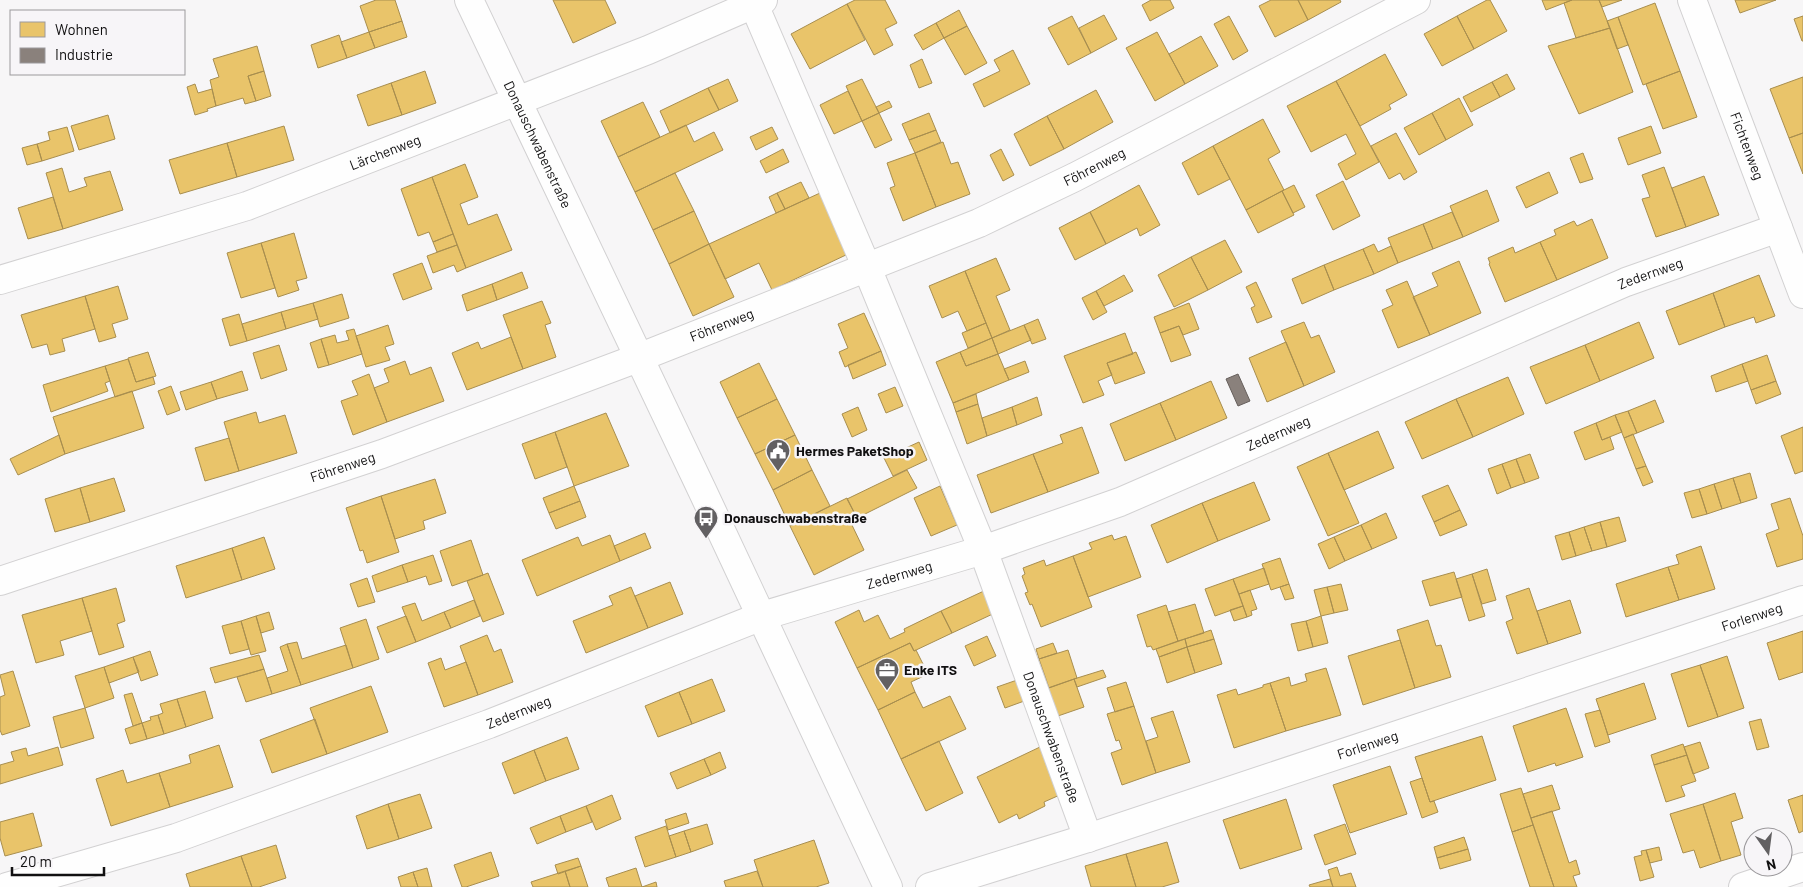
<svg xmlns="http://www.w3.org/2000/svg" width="1803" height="887" font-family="Barlow,sans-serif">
	<rect width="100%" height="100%" fill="#f7f6f7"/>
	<!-- homes -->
	<path fill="#e9c46a" stroke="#a88e4f" d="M376 0H395L402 21 369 32 360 6Z
		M553 0H605L616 23 573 43Z
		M855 0H885L897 23 885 29 893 45 874 55 847 4Z
		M1151 0H1170L1174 8 1150 21 1142 5Z
		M1271 0H1298L1308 20 1275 37 1259 6Z
		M1298 0H1340L1341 2 1308 20Z
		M1487 0H1490L1507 31 1474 49 1457 16Z
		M1542 0H1572L1546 10Z
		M1572 0H1599L1610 28 1576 38 1564 3Z
		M1599 0H1622L1602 7Z
		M1735 0H1776L1740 13Z
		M1655 3 1680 71 1643 85 1618 17Z
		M847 4 865 40 810 69 791 34Z
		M959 10 967 26 944 38 936 23Z
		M1104 15 1117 39 1091 53 1079 28Z
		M1072 16 1091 53 1068 65 1048 28Z
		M1229 16 1248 51 1233 60 1214 24Z
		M1457 16 1474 49 1442 66 1424 34Z
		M1803 16V41H1802L1794 19Z
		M1618 17 1628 45 1617 49 1607 21Z
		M402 21 407 37 375 48 369 32Z
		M936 23 944 38 923 50 914 35Z
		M967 26 987 63 965 75 944 38Z
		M1610 28 1633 92 1579 114 1548 46Z
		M369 32 375 48 347 58 341 42Z
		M1157 32 1185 84 1155 101 1126 48Z
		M339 35 347 58 318 68 311 45Z
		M1201 36 1218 66 1185 84 1169 54Z
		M257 46 264 71 248 76 256 101 245 104 243 98 216 106 210 80 219 77 213 59Z
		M1013 50 1030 84 984 107 973 84 1000 71 994 60Z
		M1385 54 1407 95 1389 105 1391 109 1360 126 1336 81Z
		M922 59 932 83 919 88 910 65Z
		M264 71 271 96 256 101 248 76Z
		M425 71 436 103 402 115 391 83Z
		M1680 71 1697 117 1663 129 1646 84Z
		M1507 74 1515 89 1500 97 1492 82Z
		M1803 77V133L1789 138 1770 89Z
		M728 79 738 101 719 110 708 88Z
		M862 79 879 113 862 121 846 86Z
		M1336 81 1379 162 1346 180 1338 164 1356 154 1346 134 1311 152 1287 106Z
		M1492 82 1500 97 1471 112 1463 97Z
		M391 83 402 115 368 126 357 95Z
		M195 84 198 93 212 89 216 106 207 109 208 111 195 115 187 87Z
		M708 88 719 110 670 133 660 111Z
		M1096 90 1113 122 1064 149 1047 116Z
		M848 91 862 121 834 134 820 105Z
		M1459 98 1473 125 1446 140 1432 113Z
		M889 101 892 107 879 113 876 107Z
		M643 102 660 137 618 157 601 121Z
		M879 113 892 140 875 148 862 121Z
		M929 113 936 130 909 140 902 124Z
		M1432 113 1446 140 1419 155 1404 128Z
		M108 115 115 139 79 150 71 126Z
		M1047 116 1064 149 1030 166 1014 134Z
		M1263 119 1280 152 1268 159 1284 190 1246 210 1213 146Z
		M686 125 694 142 714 132 723 150 635 192 618 157Z
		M284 126 294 160 237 177 227 143Z
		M1651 126 1661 153 1628 165 1618 138Z
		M67 127 74 151 42 161 37 144 50 140 48 132Z
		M772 127 778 139 756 150 750 137Z
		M936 130 941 142 915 153 909 140Z
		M1396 133 1417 172 1404 180 1400 173 1389 179 1371 146Z
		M1803 133V174L1789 138Z
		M943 142 951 164 958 162 970 194 936 207 915 153Z
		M227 143 237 177 180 194 169 160Z
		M37 144 42 161 27 165 22 148Z
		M1213 146 1230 179 1198 195 1182 163Z
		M783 149 789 162 766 173 760 161Z
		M1001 149 1014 175 1003 181 990 155Z
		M915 153 936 207 903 221 890 188 895 186 887 163Z
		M1583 153 1593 179 1580 183 1570 158Z
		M465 164 478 197 460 204 468 225 497 214 512 250 466 268 432 177Z
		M1664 167 1686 227 1656 237 1642 199 1650 197 1642 175Z
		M62 168 69 192 87 186 84 178 110 171 123 210 63 229 46 173Z
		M1549 172 1558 193 1526 208 1516 187Z
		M675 173 694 211 653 230 635 192Z
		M1704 176 1719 215 1686 227 1672 188Z
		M432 177 453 234 433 242 429 232 418 236 401 189Z
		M1343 181 1360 216 1333 230 1316 195Z
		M801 182 809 198 785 209 777 193Z
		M1139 185 1160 225 1140 236 1137 228 1106 244 1090 212Z
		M1294 185 1305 207 1293 213 1282 191Z
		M1487 190 1499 221 1463 237 1450 206Z
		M1282 191 1294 215 1258 233 1246 210Z
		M777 193 785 209 776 213 769 197Z
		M820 193 848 254 772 290 759 263 725 279 709 244Z
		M53 197 63 229 28 239 18 208Z
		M694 211 709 244 669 264 653 230Z
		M1090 212 1106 244 1075 260 1059 228Z
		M1452 212 1463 237 1433 249 1423 224Z
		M1592 219 1608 258 1557 280 1540 242 1556 235 1554 230 1574 221 1577 226Z
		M1423 224 1433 249 1398 263 1388 238Z
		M294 233 307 278 296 281 299 290 278 297 261 243Z
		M453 234 457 245 437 252 433 242Z
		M1225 240 1242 272 1208 290 1191 257Z
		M1540 242 1557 280 1505 302 1489 264 1490 263 1488 258 1513 247 1515 253Z
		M261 243 275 288 241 298 227 253Z
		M709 244 734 297 693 316 669 264Z
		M1374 244 1378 252 1391 246 1398 263 1374 274 1363 249Z
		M457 245 466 268 457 272 454 265 433 273 427 256Z
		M1363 249 1374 274 1334 290 1324 265Z
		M1191 257 1208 290 1174 307 1158 275Z
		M996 258 1010 290 996 296 1010 330 992 338 965 271Z
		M1459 261 1481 313 1430 335 1413 297 1438 286 1432 273Z
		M422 263 432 289 403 300 393 274Z
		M1324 265 1334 290 1302 304 1292 279Z
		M965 271 986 323 967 331 958 311 942 318 929 286Z
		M522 272 528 288 497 300 492 284Z
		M1124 275 1133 291 1104 306 1096 291Z
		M1759 275 1775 316 1756 323 1754 317 1725 327 1713 293Z
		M1407 281 1430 335 1398 348 1382 310 1393 305 1386 290Z
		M1256 282 1272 317 1257 323 1251 308 1255 306 1246 287Z
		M492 284 497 300 467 311 462 295Z
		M118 286 128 319 112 324 116 337 99 342 85 296Z
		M1096 291 1107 312 1093 320 1082 298Z
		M1713 293 1725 327 1679 345 1666 311Z
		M342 294 349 318 320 327 313 303Z
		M85 296 95 329 62 339 65 351 50 355 47 344 32 348 21 315Z
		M542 301 551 323 545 325 556 357 523 369 503 315Z
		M313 303 318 319 286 329 281 312Z
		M1189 303 1199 329 1183 335 1179 326 1160 333 1154 317Z
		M281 312 286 329 247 341 242 324Z
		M864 313 881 351 845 367 839 352 848 348 838 324Z
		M239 314 247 341 230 346 222 319Z
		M1038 319 1046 339 1032 344 1024 325Z
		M1304 322 1311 338 1319 335 1335 372 1304 386 1281 331Z
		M1639 322 1654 358 1600 381 1585 345Z
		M986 323 992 338 968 348 962 333Z
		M388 325 394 344 385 347 390 360 366 367 356 336Z
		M1024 325 1031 340 998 354 992 338Z
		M1179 326 1191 355 1171 362 1160 333Z
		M354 329 362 354 329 365 321 339 335 335 337 343 349 340 346 331Z
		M1125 333 1133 354 1107 363 1112 375 1098 381 1104 395 1083 403 1064 356Z
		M511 337 523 369 467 390 452 353 478 342 481 349Z
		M992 338 998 354 966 366 960 352Z
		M321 339 329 365 318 368 310 343Z
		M1286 342 1304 386 1267 402 1249 358Z
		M279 345 287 370 261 379 253 353Z
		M1585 345 1600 381 1546 404 1530 367Z
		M881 351 886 365 853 379 848 365Z
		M148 352 156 376 136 382 128 358Z
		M960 352 966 366 998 354 1009 380 953 403 936 362Z
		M1136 352 1145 373 1115 384 1107 363Z
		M1767 355 1776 381 1751 390 1742 364Z
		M128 359 136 382 153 377 155 384 115 397 105 366Z
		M405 361 410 375 431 367 444 401 387 422 374 388 389 382 384 369Z
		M1025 361 1029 372 1009 380 1004 369Z
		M759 363 777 399 737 418 720 382Z
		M1742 364 1748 381 1716 392 1711 376Z
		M105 366 110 381 105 383 108 391 51 412 43 385Z
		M242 371 248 390 217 399 211 382Z
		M369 374 387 422 353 435 341 401 358 395 352 381Z
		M1508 377 1524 414 1473 437 1456 399Z
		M1211 381 1227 418 1176 440 1160 403Z
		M1776 381 1781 394 1756 404 1751 390Z
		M211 382 217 399 186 410 180 392Z
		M171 386 180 410 167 415 158 391Z
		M895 387 903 406 886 413 878 394Z
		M132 391 144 428 65 454 53 417Z
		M976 394 978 404 956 412 953 403Z
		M1037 397 1042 415 1017 425 1012 407Z
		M777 399 795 435 755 454 737 418Z
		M1456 399 1473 437 1422 459 1405 422Z
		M1655 400 1664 422 1637 433 1628 411Z
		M1160 403 1176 440 1125 461 1110 424Z
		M978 404 987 436 967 444 956 412Z
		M858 407 867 430 852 437 842 414Z
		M1012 407 1017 425 987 436 982 418Z
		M1628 411 1637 433 1624 438 1615 415Z
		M256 412 259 423 285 415 297 453 239 471 224 422Z
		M606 413 629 466 574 486 555 432Z
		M1615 415 1622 432 1602 440 1596 423Z
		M1596 423 1602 440 1610 437 1614 449 1585 460 1574 432Z
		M1082 427 1099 473 1048 492 1033 454 1063 443 1060 435Z
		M1803 427V471L1795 474 1781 436Z
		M1378 431 1394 468 1344 490 1328 453Z
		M555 432 567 467 535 479 522 444Z
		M1633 434 1646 466 1636 469 1624 438Z
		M59 435 65 454 18 475 10 459Z
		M795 435 812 470 773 490 755 454Z
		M229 438 239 471 205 481 195 448Z
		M919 442 927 460 893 476 884 458Z
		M1328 453 1359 523 1328 536 1297 467Z
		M1033 454 1048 492 991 513 977 475Z
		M1530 454 1539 478 1525 483 1516 459Z
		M1516 459 1525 483 1511 488 1502 464Z
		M1502 464 1511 488 1497 494 1488 469Z
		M1646 466 1653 482 1643 486 1636 469Z
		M812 470 830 506 790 526 773 490Z
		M907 470 917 488 857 518 847 499Z
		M1750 473 1757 498 1741 503 1733 478Z
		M114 478 125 511 90 522 80 488Z
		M1733 478 1741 503 1722 509 1714 484Z
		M435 479 446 513 423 521 425 529 395 539 381 496Z
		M1254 482 1270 520 1218 541 1202 503Z
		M1714 484 1722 509 1707 514 1699 489Z
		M1448 485 1460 510 1434 522 1422 496Z
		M574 486 580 501 549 513 543 498Z
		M940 486 957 525 931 536 914 498Z
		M80 488 90 522 55 532 45 499Z
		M1699 489 1707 514 1692 518 1684 493Z
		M381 496 399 552 367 563 363 550 360 551 346 508Z
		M847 498 857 518 850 521 864 550 814 575 790 526Z
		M1790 498 1803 536V559L1777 567 1766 534 1779 529 1771 504Z
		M580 501 586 517 556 529 549 513Z
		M1202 503 1218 541 1167 563 1151 525Z
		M1460 510 1467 525 1440 536 1434 522Z
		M1386 513 1397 538 1372 549 1361 525Z
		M1619 517 1626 541 1607 547 1600 522Z
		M1600 522 1607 547 1592 551 1584 527Z
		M1361 525 1372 549 1345 561 1334 537Z
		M1584 527 1592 551 1576 556 1569 532Z
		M1569 532 1576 556 1562 560 1555 536Z
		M645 533 651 548 620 561 614 546Z
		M610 535 620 561 537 596 522 560 578 537 582 546Z
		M1112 535 1114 540 1126 536 1141 577 1088 597 1073 556 1092 549 1089 543Z
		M264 537 275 569 242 580 232 548Z
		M1334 537 1345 561 1329 569 1318 544Z
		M471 540 483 575 452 586 440 551Z
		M1701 546 1715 589 1679 600 1668 567 1679 564 1676 555Z
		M232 548 242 580 186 598 176 566Z
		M433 555 442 581 429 585 426 576 408 582 402 565Z
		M1073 556 1092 607 1041 627 1032 604 1030 605 1025 593 1028 592 1022 576 1025 574 1023 568 1044 560 1046 566Z
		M1280 558 1289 584 1271 590 1262 564Z
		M402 565 408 582 377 592 372 576Z
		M1668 567 1679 600 1626 617 1616 584Z
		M1264 568 1269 584 1239 594 1233 579Z
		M1487 569 1496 600 1482 604 1472 574Z
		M1454 572 1462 597 1430 606 1422 581Z
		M488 573 504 614 483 622 467 581Z
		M1472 574 1485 616 1469 621 1456 579Z
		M367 578 375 602 358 607 350 584Z
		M1233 579 1243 606 1215 616 1205 589Z
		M670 582 683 614 648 628 635 596Z
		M1289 584 1294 598 1285 600 1280 587Z
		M1341 584 1348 610 1334 613 1327 587Z
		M631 587 648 628 586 653 573 621 613 605 609 596Z
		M1327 587 1334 613 1321 616 1314 590Z
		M116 588 125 621 117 624 124 647 99 655 82 598Z
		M1529 588 1548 644 1517 654 1506 622 1513 619 1506 596Z
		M986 590 997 612 952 633 941 611Z
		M1250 590 1257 609 1251 611 1252 615 1247 617 1239 594Z
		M82 598 92 631 60 641 64 655 36 663 22 615Z
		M474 600 480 616 451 628 444 612Z
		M1570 600 1581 633 1548 644 1537 611Z
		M415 603 422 621 444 612 451 628 416 642 402 607Z
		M1195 604 1204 633 1178 641 1168 612Z
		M1166 605 1178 641 1153 650 1151 646 1147 647 1137 615Z
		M1243 606 1247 617 1234 621 1230 610Z
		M859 610 864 622 878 615 890 639 905 632 904 629 941 611 952 633 914 651 910 643 857 668 835 622Z
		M269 612 274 629 261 633 256 616Z
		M256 616 266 651 251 655 241 621Z
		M406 616 416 642 387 653 377 627Z
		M1321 616 1328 643 1313 647 1306 621Z
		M366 619 379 659 353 668 340 628Z
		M1428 620 1436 646 1441 645 1451 677 1415 688 1397 630Z
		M241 621 249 649 230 654 222 626Z
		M1306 621 1313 647 1298 651 1291 624Z
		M1211 630 1214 639 1187 647 1185 639Z
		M1803 631V672L1779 680 1767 643Z
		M487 635 494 652 501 649 513 682 478 695 460 646Z
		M987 636 996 656 974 666 965 646Z
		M1185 639 1187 647 1159 657 1156 649Z
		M1214 639 1222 664 1195 673 1187 647Z
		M1400 640 1415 688 1363 705 1348 656Z
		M297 642 302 659 346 645 353 668 301 685 287 644Z
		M910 643 914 651 916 650 928 674 911 682 915 692 878 710 857 668Z
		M1053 643 1057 653 1039 659 1036 649Z
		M287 644 301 685 272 694 267 678 288 671 280 647Z
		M1187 647 1195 673 1167 683 1159 657Z
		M1068 650 1077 678 1049 688 1039 659Z
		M150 651 158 675 141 681 133 657Z
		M259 655 264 669 215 683 210 668Z
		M1727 656 1744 708 1718 717 1700 665Z
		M133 657 139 672 109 683 104 667Z
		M441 658 445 670 466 662 478 695 444 707 428 663Z
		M1700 665 1718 717 1688 727 1671 674Z
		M104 667 114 698 85 708 75 676Z
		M1326 668 1341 715 1286 731 1270 683 1289 677 1291 686 1307 681 1305 674Z
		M264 669 272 694 246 702 237 677Z
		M1103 670 1106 677 1077 687 1074 679Z
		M13 671 30 726 2 735 0 730V697L5 695 0 675Z
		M712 679 725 711 692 724 679 692Z
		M1020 679 1027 700 1005 708 997 687Z
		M1074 679 1084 707 1055 717 1045 689Z
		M1126 682 1134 706 1115 712 1107 688Z
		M1270 683 1286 731 1234 748 1217 695 1236 689 1238 695 1263 687V685Z
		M1644 683 1656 719 1608 735 1596 699Z
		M371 686 388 732 327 754 310 708Z
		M205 691 213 718 186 727 177 699Z
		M679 692 692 724 658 737 645 706Z
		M915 692 923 708 950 696 966 729 901 759 878 710Z
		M132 693 142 723 133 726 124 695Z
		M177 699 186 727 164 734 158 715 163 713 160 704Z
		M1134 706 1156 773 1122 785 1111 753 1122 749 1119 740 1116 741 1107 714Z
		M85 708 94 738 61 748 53 717Z
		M1566 708 1583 757 1556 766 1555 763 1528 772 1513 726Z
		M1600 710 1610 742 1595 747 1585 714Z
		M1173 711 1190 762 1156 773 1146 741 1158 737 1151 718Z
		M158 715 164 734 147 739 142 723 151 720 150 717Z
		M315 719 327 754 272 773 260 740Z
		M1761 719 1769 747 1757 750 1749 722Z
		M142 723 147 739 130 744 125 729Z
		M1482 736 1496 780 1430 802 1415 757Z
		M567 737 579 769 546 781 534 750Z
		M939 741 963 793 926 811 901 759Z
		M1700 742 1709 768 1693 774 1684 747Z
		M1683 744 1687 755 1654 765 1651 755Z
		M219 745 233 787 170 807 159 773 191 763 189 755Z
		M58 747 63 765 0 784V765L14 761 11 752 26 748 28 756Z
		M1040 747 1062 794 1044 802 1045 806 1019 819 1017 814 999 823 977 777Z
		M534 750 546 781 514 794 502 763Z
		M720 752 726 768 711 775 704 759Z
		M1687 755 1696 781 1681 786 1685 796 1666 802 1654 765Z
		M704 759 711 775 677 789 670 773Z
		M1390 766 1407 814 1350 833 1333 785Z
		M123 770 127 783 159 773 170 807 111 826 96 779Z
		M1422 778 1430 802 1434 801 1438 812 1422 818 1410 782Z
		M1552 785 1560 809 1531 818 1523 794Z
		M1521 788 1533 825 1512 832 1500 794Z
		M1735 793 1743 818 1731 822 1741 855 1721 861 1703 804Z
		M420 794 432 828 399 839 388 804Z
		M612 795 621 819 596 830 586 806Z
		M1803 795V831L1799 833 1788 800Z
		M1286 799 1302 849 1240 869 1223 820Z
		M388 804 399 839 367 849 356 816Z
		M1703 804 1721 861 1700 868 1694 850 1683 853 1670 814Z
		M586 806 592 822 566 832 560 816Z
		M1552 811 1569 863 1576 860 1580 874 1573 876 1577 887H1554L1531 818Z
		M33 813 42 846 5 856 0 838V822Z
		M686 813 689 823 668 830 665 820Z
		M560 816 566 832 537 844 530 828Z
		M707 824 713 844 691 852 684 831Z
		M1345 824 1356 854 1325 865 1314 835Z
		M1533 825 1554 887H1530L1512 832Z
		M666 826 676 857 645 867 635 837Z
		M684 831 691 852 676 857 669 836Z
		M1464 837 1468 849 1437 858 1434 847Z
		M814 840 829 883 816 887H763L754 860Z
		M1167 842 1179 882 1162 887H1136L1126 854Z
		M276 845 286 878 259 887H252L241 856Z
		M1659 847 1662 860 1650 863 1646 850Z
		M1468 849 1471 860 1440 869 1437 858Z
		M1646 850 1654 877 1640 881 1634 857 1642 855 1641 851Z
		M491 852 499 876 466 887H462L454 865Z
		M1126 854 1136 887H1091L1085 866Z
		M241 856 252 887H190L186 874Z
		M578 858 581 866 558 874 555 865Z
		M581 866 588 887H570L565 871Z
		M1337 867 1340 876 1351 873 1356 887H1333L1328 870Z
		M427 868 432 887H418L413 872Z
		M636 868 642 887 656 882 657 887H609L606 878Z
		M565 871 570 887H533L531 882Z
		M757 871 763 887H726L724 881Z
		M413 872 418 887H401L398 877Z
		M1330 879 1333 887H1310L1309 885Z"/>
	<!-- industry -->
	<path fill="#8a817c" stroke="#665f5c" d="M1238 374 1250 401 1238 406 1226 379Z"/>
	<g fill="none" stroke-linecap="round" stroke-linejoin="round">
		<defs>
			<g id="minor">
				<path id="s1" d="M469 0 702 490 888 887"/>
				<path id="s2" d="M752 0 867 268 983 550 1088 838"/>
				<path id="s3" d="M1692 0 1803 294"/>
				<path id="s4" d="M0 280 247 206 648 50 763 0"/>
				<path id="s5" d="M0 581 382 454 638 358 979 223 1075 177 1416 0"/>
				<path id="s6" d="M7 887 176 838 489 724 762 616 983 550 1120 502 1626 282 1778 228"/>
				<path id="s7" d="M930 887 1088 838 1803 600"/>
				<path d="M1743 887 1803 867"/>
			</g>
		</defs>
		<!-- minor casing -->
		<use href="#minor" stroke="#d2d1d2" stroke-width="30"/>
		<!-- minor -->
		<use href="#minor" stroke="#fefefe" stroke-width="28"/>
	</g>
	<!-- icons -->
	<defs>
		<symbol id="civic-pin" viewBox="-11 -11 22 30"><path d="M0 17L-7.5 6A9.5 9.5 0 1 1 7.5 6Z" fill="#626062" stroke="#f7f5f8"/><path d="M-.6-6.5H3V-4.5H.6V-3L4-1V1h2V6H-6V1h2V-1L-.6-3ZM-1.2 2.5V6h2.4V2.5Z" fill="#fff"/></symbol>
		<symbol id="bus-pin" viewBox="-11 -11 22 30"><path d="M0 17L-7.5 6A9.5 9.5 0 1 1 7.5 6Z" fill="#626062" stroke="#f7f5f8"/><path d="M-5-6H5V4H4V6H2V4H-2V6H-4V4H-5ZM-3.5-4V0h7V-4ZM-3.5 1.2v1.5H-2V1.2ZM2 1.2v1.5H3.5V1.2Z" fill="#fff"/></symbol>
		<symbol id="office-pin" viewBox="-11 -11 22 30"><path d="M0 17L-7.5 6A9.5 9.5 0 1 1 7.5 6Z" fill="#626062" stroke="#f7f5f8"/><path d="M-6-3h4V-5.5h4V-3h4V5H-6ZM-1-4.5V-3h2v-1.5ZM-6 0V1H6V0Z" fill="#fff"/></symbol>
	</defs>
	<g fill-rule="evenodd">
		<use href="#civic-pin" x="764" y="437" width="28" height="38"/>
		<use href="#bus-pin" x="692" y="504" width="28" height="38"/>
		<use href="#office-pin" x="873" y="656" width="28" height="38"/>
	</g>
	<g text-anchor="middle" stroke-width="5" stroke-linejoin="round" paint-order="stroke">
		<!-- street labels -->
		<g font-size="14" fill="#111011" stroke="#f7f5f8">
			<text dy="5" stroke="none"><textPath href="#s1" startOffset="160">Donauschwabenstraße</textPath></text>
			<text dy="5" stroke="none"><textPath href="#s3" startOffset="156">Fichtenweg</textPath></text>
			<text dy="5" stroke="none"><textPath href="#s4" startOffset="406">Lärchenweg</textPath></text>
			<text dy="5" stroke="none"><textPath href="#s5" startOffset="1171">Föhrenweg</textPath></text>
			<text dy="5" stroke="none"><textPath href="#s6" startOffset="1756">Zedernweg</textPath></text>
			<text dy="5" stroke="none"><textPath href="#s5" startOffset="766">Föhrenweg</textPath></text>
			<text dy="5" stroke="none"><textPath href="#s6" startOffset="1351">Zedernweg</textPath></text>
			<text dy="5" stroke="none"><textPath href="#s5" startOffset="361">Föhrenweg</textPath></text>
			<text dy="5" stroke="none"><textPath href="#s6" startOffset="946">Zedernweg</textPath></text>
			<text dy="5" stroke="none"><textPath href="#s7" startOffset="865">Forlenweg</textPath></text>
			<text dy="5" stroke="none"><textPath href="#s6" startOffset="541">Zedernweg</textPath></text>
			<text dy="5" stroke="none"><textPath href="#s2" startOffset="796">Donauschwabenstraße</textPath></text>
			<text dy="5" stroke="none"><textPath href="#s7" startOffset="460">Forlenweg</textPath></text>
		</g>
		<!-- poi labels -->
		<g font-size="14" font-weight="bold" fill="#111011" stroke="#f7f5f8" text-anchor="start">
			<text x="796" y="456">Hermes PaketShop</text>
			<text x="724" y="523">Donauschwabenstraße</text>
			<text x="904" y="675">Enke iTS</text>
		</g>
	</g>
	<!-- legend -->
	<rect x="10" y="10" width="175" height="65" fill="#f7f5f8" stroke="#9b999c"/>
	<rect x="20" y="22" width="25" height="15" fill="#e9c46a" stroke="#9b999c"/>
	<text x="55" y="35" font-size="15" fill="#111011">Wohnen</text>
	<rect x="20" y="48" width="25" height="15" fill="#8a817c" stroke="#9b999c"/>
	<text x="55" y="60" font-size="15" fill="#111011">Industrie</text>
	<!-- north arrow -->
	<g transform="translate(1768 852) rotate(166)"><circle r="24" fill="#f7f5f8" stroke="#9b999c"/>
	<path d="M0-4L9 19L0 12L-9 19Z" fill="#626062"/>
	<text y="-8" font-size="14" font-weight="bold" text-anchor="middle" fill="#111011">N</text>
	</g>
	<!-- scale -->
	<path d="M12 867v8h92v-8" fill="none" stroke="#111011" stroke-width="2.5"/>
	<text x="20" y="867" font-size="15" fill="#111011" stroke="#f7f5f8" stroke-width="4" paint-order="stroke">20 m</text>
</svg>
